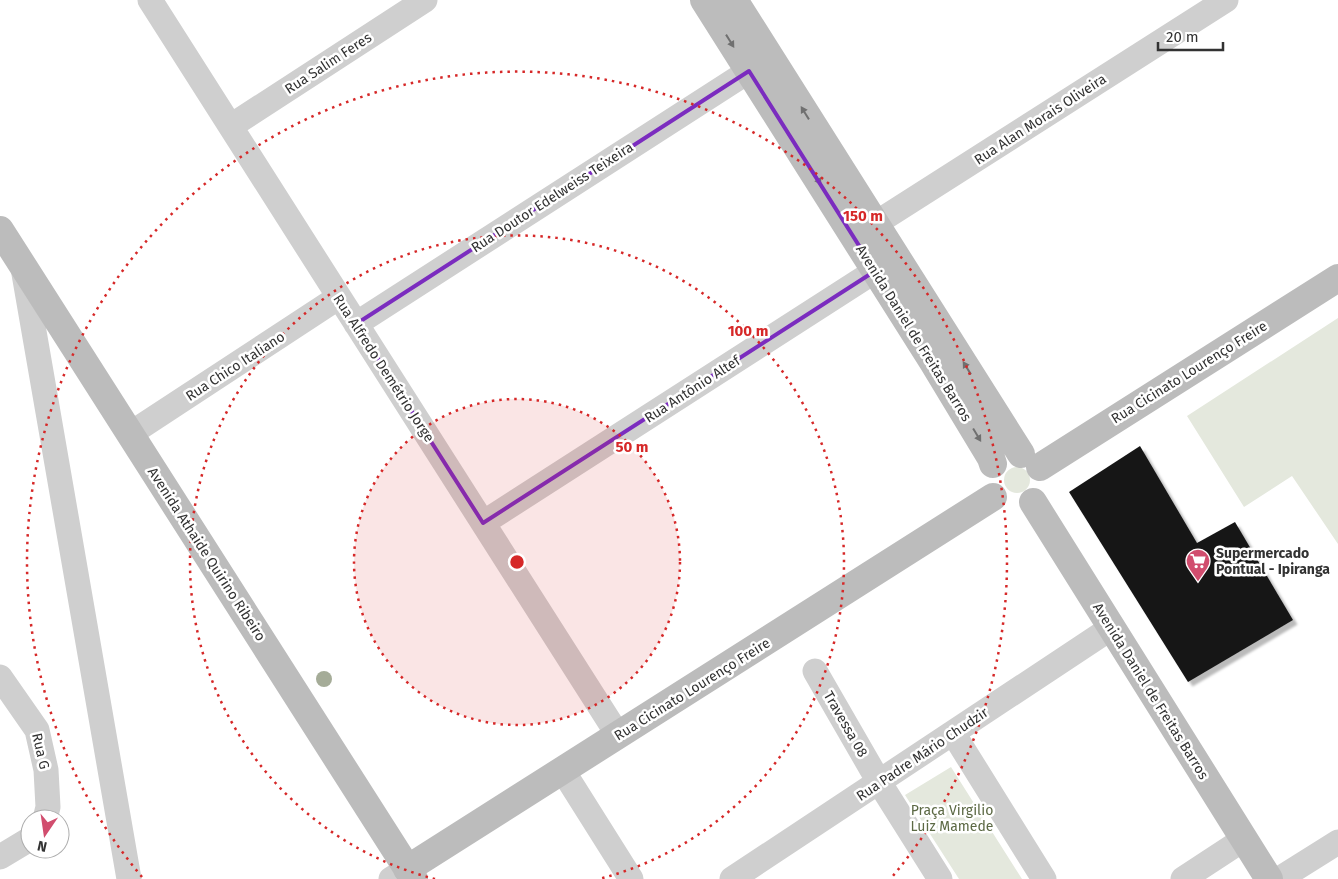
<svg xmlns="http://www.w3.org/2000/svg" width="1338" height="879" font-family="'Fira Sans',sans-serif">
	<defs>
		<filter id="shadow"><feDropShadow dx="4.5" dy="4.5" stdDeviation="1" flood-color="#0004"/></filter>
	</defs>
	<rect width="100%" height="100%" fill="#fff"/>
	<!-- green -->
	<path fill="#e4e8dd" d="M1338 318V544L1292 476 1244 507 1187 416Z
		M1004 480a13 13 0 1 1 26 0a13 13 0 1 1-26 0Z
		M951 767 1022 879H959L905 795Z"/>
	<!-- building -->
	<path fill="#191919" filter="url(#shadow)" d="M1140 446 1197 543 1235 522 1293 620 1188 682 1069 492Z"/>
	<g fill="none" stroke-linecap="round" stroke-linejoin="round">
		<!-- street -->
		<path stroke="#cfcfcf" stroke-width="25" d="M150 0 618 735
			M231 126 425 0
			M859 234 1226 0
			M23 268 129 879
			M356 324 749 71
			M130 434 339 297
			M483 523 875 271
			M815 671 879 782 940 879
			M0 677 37 730 46 770 48 807 45 819
			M953 733 1044 879
			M563 771 631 879
			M0 857 30 839
			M391 879 407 869
			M732 879 1111 628
			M1183 879 1244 839
			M1279 879 1338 842"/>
		<!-- secondary -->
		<path stroke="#bcbcbc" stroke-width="28" d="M704 0 933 362 991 458 993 464
			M734 0 1021 454
			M0 230 414 879
			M1040 467 1338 278
			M1033 502 1269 879
			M407 869 993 497"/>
	</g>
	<!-- trees -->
	<circle fill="#a5ac98" cx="324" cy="679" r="8"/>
	<!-- one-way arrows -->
	<defs><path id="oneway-solid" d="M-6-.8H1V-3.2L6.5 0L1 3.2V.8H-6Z" transform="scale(1.25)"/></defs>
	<g fill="#707070">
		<use href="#oneway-solid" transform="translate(730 41) rotate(58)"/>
		<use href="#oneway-solid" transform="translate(805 113) rotate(-122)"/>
		<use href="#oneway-solid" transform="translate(817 178) rotate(58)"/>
		<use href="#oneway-solid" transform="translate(967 368) rotate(-122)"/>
		<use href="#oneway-solid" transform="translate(977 435) rotate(59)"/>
	</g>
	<!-- marked area -->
	<path fill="none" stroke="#7b2cbf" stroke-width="4" stroke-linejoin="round" d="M749 71 875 271 483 523 356 324Z"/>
	<!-- distance rings -->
	<circle cx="517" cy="562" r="163" fill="#d62828" fill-opacity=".12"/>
	<g fill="none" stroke="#d62828" stroke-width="2.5" stroke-dasharray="2.5 5">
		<circle cx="517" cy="562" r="163"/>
		<path d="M435 879A327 327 0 1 1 599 879"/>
		<path d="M142 877A490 490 0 1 1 892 877"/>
	</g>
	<!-- icons -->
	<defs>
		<symbol id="supermarket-pin" viewBox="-11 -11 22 30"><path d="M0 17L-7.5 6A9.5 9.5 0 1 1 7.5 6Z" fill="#d14d6e" stroke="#fff"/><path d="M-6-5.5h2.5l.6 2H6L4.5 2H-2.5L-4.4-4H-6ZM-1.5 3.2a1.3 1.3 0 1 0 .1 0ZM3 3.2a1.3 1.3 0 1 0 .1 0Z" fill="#fff"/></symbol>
	</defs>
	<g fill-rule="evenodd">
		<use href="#supermarket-pin" x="1184" y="547" width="28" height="38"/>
	</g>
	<g text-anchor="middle" stroke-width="5" stroke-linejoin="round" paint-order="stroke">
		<!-- street labels -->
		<g font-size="14" fill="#323232" stroke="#fff">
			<text transform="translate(328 63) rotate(-33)" y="5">Rua Salim Feres</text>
			<text transform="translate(1040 119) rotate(-33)" y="5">Rua Alan Morais Oliveira</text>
			<text transform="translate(552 197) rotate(-33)" y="5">Rua Doutor Edelweiss Teixeira</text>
			<text transform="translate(914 333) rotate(58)" y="5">Avenida Daniel de Freitas Barros</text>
			<text transform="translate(235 366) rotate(-33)" y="5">Rua Chico Italiano</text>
			<text transform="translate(384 368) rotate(57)" y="5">Rua Alfredo Demétrio Jorge</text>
			<text transform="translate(1189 372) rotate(-32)" y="5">Rua Cicinato Lourenço Freire</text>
			<text transform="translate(692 389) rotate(-33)" y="5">Rua Antônio Altef</text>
			<text transform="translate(207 554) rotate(57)" y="5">Avenida Athaide Quirino Ribeiro</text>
			<text transform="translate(692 689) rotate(-32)" y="5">Rua Cicinato Lourenço Freire</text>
			<text transform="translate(1151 691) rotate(58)" y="5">Avenida Daniel de Freitas Barros</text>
			<text transform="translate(846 724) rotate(60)" y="5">Travessa 08</text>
			<text transform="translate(41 751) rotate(77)" y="5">Rua G</text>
			<text transform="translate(922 754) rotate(-34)" y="5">Rua Padre Mário Chudzir</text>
		</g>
		<!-- poi labels -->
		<g font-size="14" font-weight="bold" fill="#323232" stroke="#fff" text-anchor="start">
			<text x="1216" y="558">Supermercado<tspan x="1216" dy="16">Pontual - Ipiranga</tspan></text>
		</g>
		<!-- park labels -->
		<g font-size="14" fill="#5c6944" stroke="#fff">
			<text x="952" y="815">Praça Virgilio<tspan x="952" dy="16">Luiz Mamede</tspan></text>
		</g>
	</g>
	<circle cx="517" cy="562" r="8" fill="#d62828" stroke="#fff" stroke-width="2.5"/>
	<g font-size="15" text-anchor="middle" font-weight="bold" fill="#d62828" stroke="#fff" stroke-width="5" stroke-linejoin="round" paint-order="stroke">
		<text x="863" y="221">150 m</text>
		<text x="748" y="336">100 m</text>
		<text x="632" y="452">50 m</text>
	</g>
	<!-- north arrow -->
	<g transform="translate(45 834) rotate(193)"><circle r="24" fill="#ffffff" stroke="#adadad"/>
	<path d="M0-4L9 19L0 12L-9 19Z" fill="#d14d6e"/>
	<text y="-8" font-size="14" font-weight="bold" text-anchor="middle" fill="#323232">N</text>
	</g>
	<!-- scale -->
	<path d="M1158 42v8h65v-8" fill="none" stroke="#323232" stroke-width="2.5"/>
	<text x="1166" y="42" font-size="15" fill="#323232" stroke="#ffffff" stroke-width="4" paint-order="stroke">20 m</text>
</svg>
